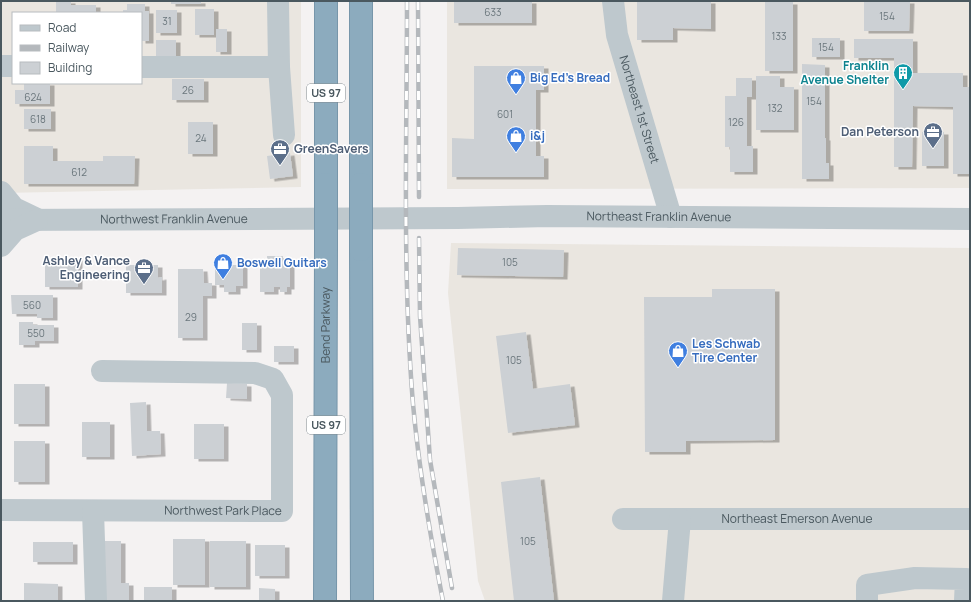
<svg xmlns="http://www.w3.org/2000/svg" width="971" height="602" font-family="Manrope,sans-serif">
	<defs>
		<filter id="shadow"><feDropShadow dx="4.5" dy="2.5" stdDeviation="0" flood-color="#0004"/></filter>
	</defs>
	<rect width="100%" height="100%" fill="#f4f2f2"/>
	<!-- commercial -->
	<path fill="#eae6e0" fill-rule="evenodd" d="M1 1H301V187L1 193ZM13 13H141V83H13Z
		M447 1H970V188L447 189Z
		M451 243 970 248V601H485L478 581 448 293Z"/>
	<!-- building -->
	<path fill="#ccd0d4" filter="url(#shadow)" d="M56 1H71V5H96V13H56Z
		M171 1H201V4H171Z
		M454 1H532V23H454Z
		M637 1H711V29L673 28V40H637Z
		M864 1H910L909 31H864Z
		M765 2H793V71H765Z
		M127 4H145V11H149V41H141V13H123V10H127Z
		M195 9H214V35H195Z
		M156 10H177V33H156Z
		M216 29H227V52H216Z
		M812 38H840V57H812Z
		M854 39H913V73H963V87H970V174H953V107L913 106 912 167H894V58H854Z
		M156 40H176V57H156Z
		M802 64 825 65V138H826V163H829V179H802Z
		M474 66H544V90H536V156H544V177H452V138L474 139Z
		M756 76H780V87H794V130H756Z
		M736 78H752V97H747V146H753V172H730V147H725V96H736Z
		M172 79H204V100H172Z
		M24 83H50V104H15V90H24Z
		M24 109H51V129H24Z
		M188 122H213V154H188Z
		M922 132H944V166H922Z
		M24 146H53V161H103V156H135L134 184H24Z
		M290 153 293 176 270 179 267 156Z
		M458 248 564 250 563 277 457 275Z
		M267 256H283V261H290V287H287V292H280V287H274V292H260V261H267Z
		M45 258H78V287H45Z
		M126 265H158V278L162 277V293H126Z
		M215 265H243V286H236V292H224V285H215Z
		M178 269H203L204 283H212V296H203V338H178Z
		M712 289H775V440L686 441V452H645L644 297H712Z
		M11 295H53V318H37V314H12Z
		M19 322H33V325H54V341H35V345H19Z
		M242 323H257V350H242Z
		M526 332 533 389 570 384 575 425 508 433 496 336Z
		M274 346H294V362H274Z
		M227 383 247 384V399L226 398Z
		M14 384H45V424H14Z
		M146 402 147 431H160L161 454 132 456 130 403Z
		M82 422H110V457H82Z
		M194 424H224V459H194Z
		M14 441H45V482H14Z
		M540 477 554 601H514L501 482Z
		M173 539H205V585H173Z
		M100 541H121V583H129V601H100Z
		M210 541H246V587H210Z
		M33 542H73V562H33Z
		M255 545H285V576H255Z
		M24 583 58 584V600H24Z
		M144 587H172V601H144Z
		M259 588 275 589V601H259Z"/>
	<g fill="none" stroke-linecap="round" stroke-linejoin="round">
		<defs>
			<g id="highway">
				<path d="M326 1V184"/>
				<path d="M361 1V184"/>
				<path d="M361 250 362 601"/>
				<path id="s5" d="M325 601 326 249"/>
			</g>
		</defs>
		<!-- highway casing -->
		<use href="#highway" stroke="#7796aa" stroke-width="24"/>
		<!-- minor -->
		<g stroke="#bec8cd" stroke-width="22">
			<path d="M278 1 279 67 284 135"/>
			<path id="s1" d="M613 1 617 35 671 217"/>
			<path d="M1 66H13"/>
			<path d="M141 67H279"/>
			<path d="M1 192 14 208 37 219"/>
			<path id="s2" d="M1 220 458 218 547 216 970 219"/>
			<path d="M1 246 15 230 37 220"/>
			<path id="s3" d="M1 510 282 511V395L273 379 255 373 102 371"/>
			<path d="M93 511 96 601"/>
			<path id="s4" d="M623 519H970"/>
			<path d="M673 601 680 519"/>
			<path d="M867 601V585L915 578 966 579 965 601"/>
		</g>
		<!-- highway -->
		<use href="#highway" stroke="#8cabbe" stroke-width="22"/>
		<defs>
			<path id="rail" d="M407 1C407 135 402 270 413 404 419 470 430 535 443 601
				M418 1 419 197
				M419 238 420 316 430 460 452 588"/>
		</defs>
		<!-- rail casing -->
		<use href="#rail" stroke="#b4b8bc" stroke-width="4.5"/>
		<!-- rail -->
		<use href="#rail" stroke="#fff" stroke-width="3" stroke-dasharray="9" stroke-linecap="butt"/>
		<defs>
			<path id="highway-bridge" d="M326 184V249
				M361 184V250"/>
		</defs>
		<!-- highway-bridge casing -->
		<use href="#highway-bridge" stroke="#7796aa" stroke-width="24" stroke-linecap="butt"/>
		<!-- highway-bridge -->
		<use href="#highway-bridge" stroke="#8cabbe" stroke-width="22"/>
	</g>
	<!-- icons -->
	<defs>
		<symbol id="building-pin" viewBox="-11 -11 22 30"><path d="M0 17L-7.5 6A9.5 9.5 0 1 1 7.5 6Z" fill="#0f9aa8" stroke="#fff"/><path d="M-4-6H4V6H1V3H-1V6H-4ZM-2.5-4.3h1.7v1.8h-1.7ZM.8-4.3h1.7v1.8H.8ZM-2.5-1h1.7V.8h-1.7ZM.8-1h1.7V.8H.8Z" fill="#fff"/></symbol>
		<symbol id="shop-pin" viewBox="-11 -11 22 30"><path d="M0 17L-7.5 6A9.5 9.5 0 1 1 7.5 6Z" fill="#3f7fe0" stroke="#fff"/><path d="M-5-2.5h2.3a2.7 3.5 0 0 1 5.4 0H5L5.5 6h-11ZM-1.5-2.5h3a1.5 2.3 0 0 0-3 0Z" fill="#fff"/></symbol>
		<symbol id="office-pin" viewBox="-11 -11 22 30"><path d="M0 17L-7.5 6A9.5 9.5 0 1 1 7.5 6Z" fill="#5c6f8a" stroke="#fff"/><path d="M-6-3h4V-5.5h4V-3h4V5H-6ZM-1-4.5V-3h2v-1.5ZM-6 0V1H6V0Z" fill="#fff"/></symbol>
	</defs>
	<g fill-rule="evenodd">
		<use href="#building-pin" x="892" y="62" width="22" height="30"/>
		<use href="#shop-pin" x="505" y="67" width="22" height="30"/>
		<use href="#office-pin" x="922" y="121" width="22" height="30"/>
		<use href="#shop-pin" x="505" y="125" width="22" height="30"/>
		<use href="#office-pin" x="269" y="138" width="22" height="30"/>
		<use href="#shop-pin" x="212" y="252" width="22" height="30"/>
		<use href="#office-pin" x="133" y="257" width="22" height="30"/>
		<use href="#shop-pin" x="667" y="340" width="22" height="30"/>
	</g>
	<g text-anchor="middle" stroke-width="3" stroke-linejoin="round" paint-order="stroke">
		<!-- number labels -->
		<g font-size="10" fill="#6a767c">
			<text x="493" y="16">633</text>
			<text x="887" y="20">154</text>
			<text x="167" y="25">31</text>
			<text x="779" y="40">133</text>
			<text x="826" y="51">154</text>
			<text x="188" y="94">26</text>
			<text x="33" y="101">624</text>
			<text x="814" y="105">154</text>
			<text x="775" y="112">132</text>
			<text x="505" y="118">601</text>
			<text x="38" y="123">618</text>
			<text x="736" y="126">126</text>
			<text x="201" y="142">24</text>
			<text x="79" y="176">612</text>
			<text x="510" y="266">105</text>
			<text x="32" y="309">560</text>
			<text x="191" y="321">29</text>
			<text x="36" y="337">550</text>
			<text x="514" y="364">105</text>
			<text x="528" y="545">105</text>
		</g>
		<!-- shield labels -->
		<g fill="#fff" stroke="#808a8f" stroke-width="1">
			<rect x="307" y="84" width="38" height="18" rx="3"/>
			<rect x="307" y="416" width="38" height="18" rx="3"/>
		</g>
		<g font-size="11" font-weight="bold" fill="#4a585f">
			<text x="326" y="97">US 97</text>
			<text x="326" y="429">US 97</text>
		</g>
		<!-- culture labels -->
		<g font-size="12" font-weight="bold" fill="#0d838f" stroke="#fff" text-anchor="end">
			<text x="889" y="70">Franklin<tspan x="889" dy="14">Avenue Shelter</tspan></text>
		</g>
		<!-- shop labels -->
		<g font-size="12" font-weight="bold" fill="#366cbe" stroke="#fff" text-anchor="start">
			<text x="530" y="82">Big Ed's Bread</text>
			<text x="530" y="140">i&amp;j</text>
			<text x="237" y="267">Boswell Guitars</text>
			<text x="692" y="348">Les Schwab<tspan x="692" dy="14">Tire Center</tspan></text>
		</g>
		<!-- street labels -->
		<g font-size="12" fill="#4a585f" stroke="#fff">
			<text dy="4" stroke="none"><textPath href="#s1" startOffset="112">Northeast 1st Street</textPath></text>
			<text dy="4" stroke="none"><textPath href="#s2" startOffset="658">Northeast Franklin Avenue</textPath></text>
			<text dy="4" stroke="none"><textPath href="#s2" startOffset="173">Northwest Franklin Avenue</textPath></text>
			<text dy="4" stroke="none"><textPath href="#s5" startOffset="276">Bend Parkway</textPath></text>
			<text dy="4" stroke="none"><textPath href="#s3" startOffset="222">Northwest Park Place</textPath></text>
			<text dy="4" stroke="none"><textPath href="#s4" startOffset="174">Northeast Emerson Avenue</textPath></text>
		</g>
		<!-- service labels -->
		<g font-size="12" font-weight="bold" fill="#4e5e75" stroke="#fff" text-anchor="end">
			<text x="919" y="136">Dan Peterson</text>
			<text x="294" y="153" text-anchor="start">GreenSavers</text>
			<text x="130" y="265">Ashley &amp; Vance<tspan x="130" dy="14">Engineering</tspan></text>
		</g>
	</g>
	<!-- border -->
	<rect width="971" height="602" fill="none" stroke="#4a585f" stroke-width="4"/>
	<!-- legend -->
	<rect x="12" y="12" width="130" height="72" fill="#ffffff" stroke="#b7bcbf"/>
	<rect x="20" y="25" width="20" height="6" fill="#bec8cd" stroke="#b7bcbf"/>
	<text x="48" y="32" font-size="12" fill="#4a585f">Road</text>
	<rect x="20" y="45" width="20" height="6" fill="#b4b8bc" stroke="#b7bcbf"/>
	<text x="48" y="52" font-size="12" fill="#4a585f">Railway</text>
	<rect x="20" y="62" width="20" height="12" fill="#ccd0d4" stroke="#b7bcbf"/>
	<text x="48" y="72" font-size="12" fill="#4a585f">Building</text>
</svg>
